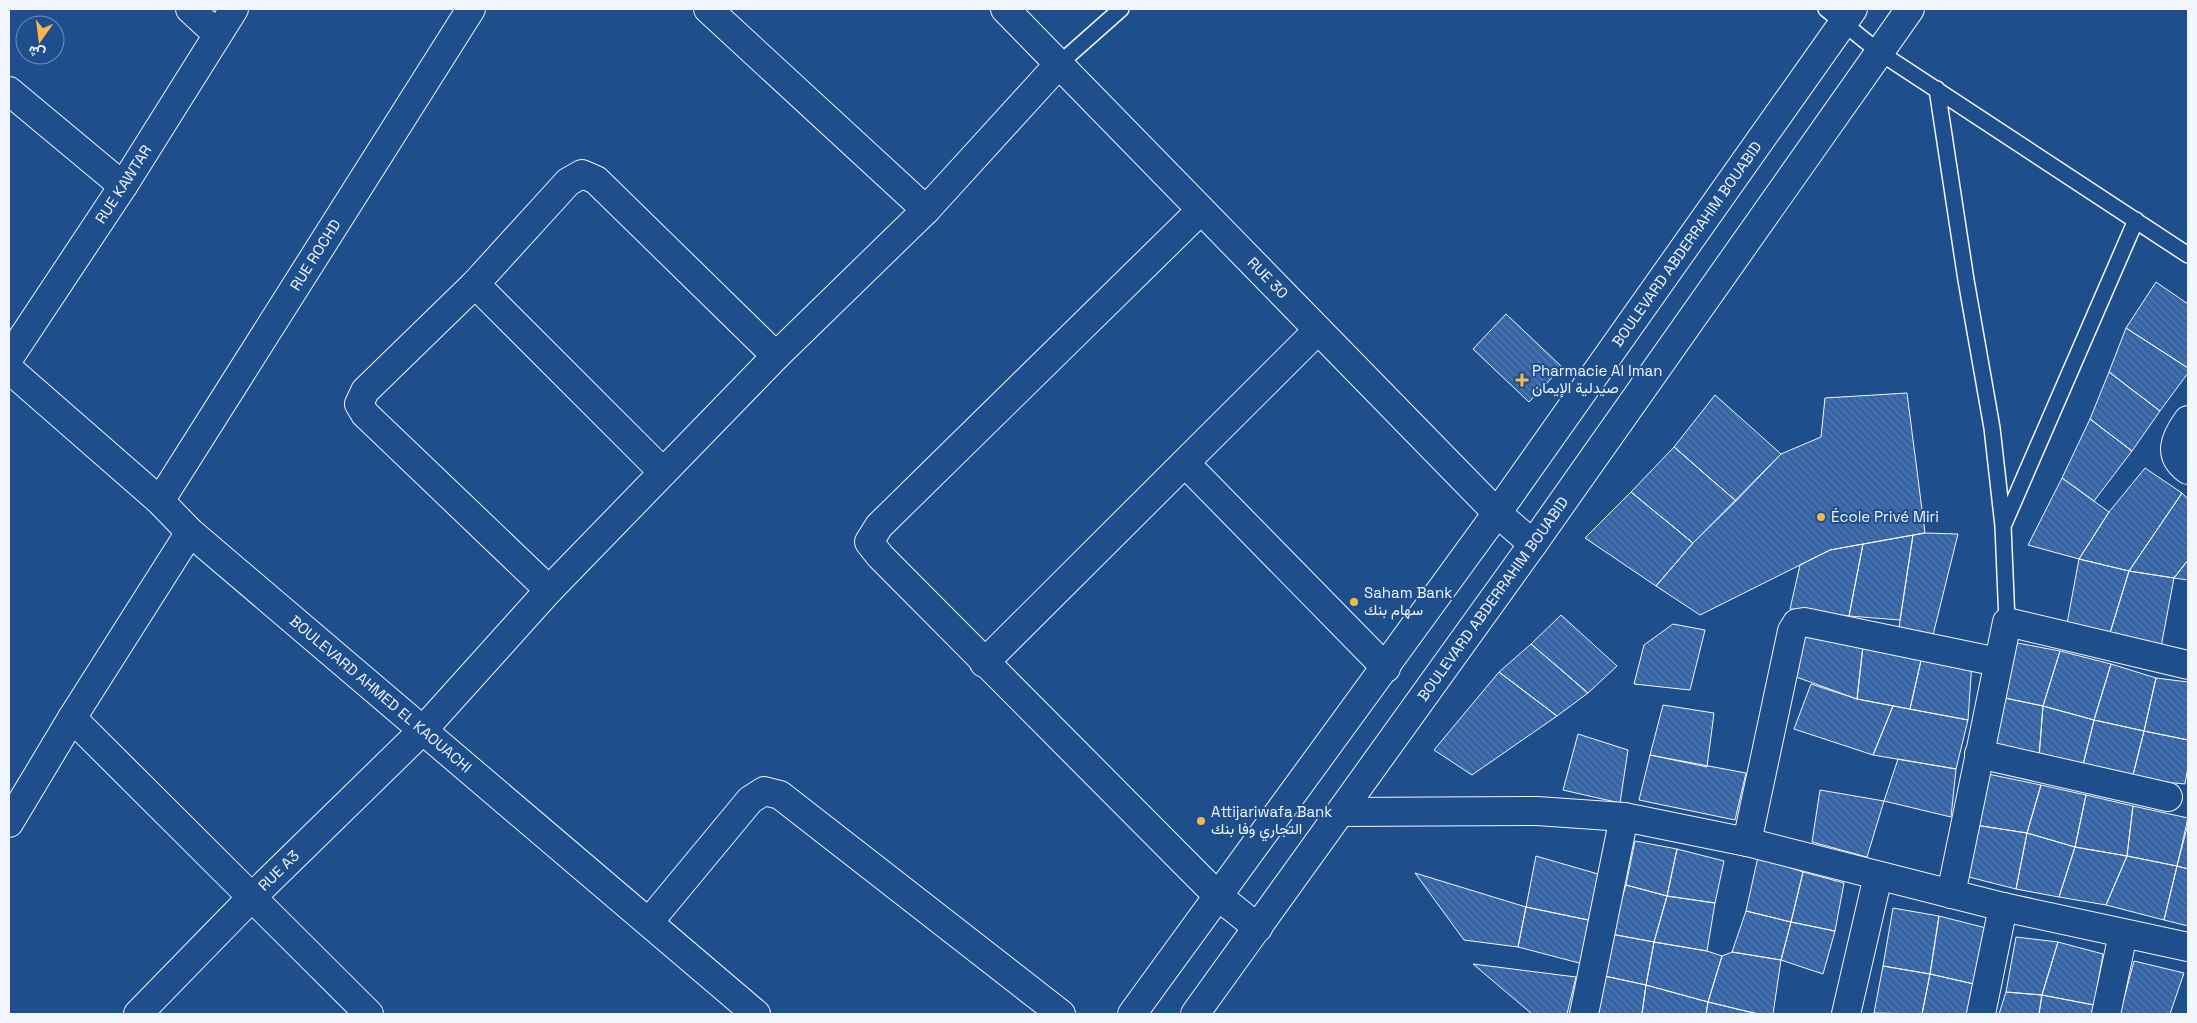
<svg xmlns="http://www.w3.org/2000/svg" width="2197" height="1023" font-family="'Space Grotesk',Vazirmatn,sans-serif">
	<defs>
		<pattern id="building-back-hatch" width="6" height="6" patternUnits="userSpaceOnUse" patternTransform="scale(1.25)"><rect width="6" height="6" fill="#3563a3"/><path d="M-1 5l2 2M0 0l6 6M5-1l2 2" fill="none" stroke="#537ab1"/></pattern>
	</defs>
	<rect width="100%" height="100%" fill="#1f4e8c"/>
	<!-- building -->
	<path fill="url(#building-back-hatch)" stroke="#f2f6ff" d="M2156 282 2188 304V368L2126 328Z
		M1506 314 1562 367 1529 402 1473 349Z
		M2126 328 2188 368V373L2160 411 2109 372Z
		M2109 372 2160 411 2132 451 2090 419Z
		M1907 393 1925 533 1830 550 1700 615 1656 586 1693 543 1781 454 1821 437 1825 398Z
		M1715 395 1781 454 1736 501 1674 447Z
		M2090 419 2132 451 2094 501 2062 478Z
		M1674 447 1736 501 1693 543 1631 492Z
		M2145 468 2182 493 2129 571 2079 559 2109 512Z
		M2062 478 2109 512 2079 559 2028 545Z
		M1631 492 1693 543 1656 586 1585 538Z
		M2182 493 2188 499V560L2174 578 2129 571Z
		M1925 533 1958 534 1932 639 1898 634 1913 535Z
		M1913 535 1900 620 1849 616 1863 544Z
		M1863 544 1849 616 1790 609 1800 565 1830 550Z
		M2079 559 2129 571 2110 633 2066 629Z
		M2188 560V580L2174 578Z
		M2129 571 2174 578 2161 647 2110 633Z
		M1561 615 1617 666 1588 693 1531 644Z
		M1673 624 1705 630 1690 690 1634 684 1644 645Z
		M1798 629 1863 646 1857 699 1788 674Z
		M2012 642 2060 651 2043 706 2000 697Z
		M1531 644 1588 693 1557 716 1499 672Z
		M1863 646 1922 656 1910 709 1857 699Z
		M2060 651 2111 664 2094 720 2043 706Z
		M1922 656 1972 662 1968 720 1910 709Z
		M2111 664 2156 678 2144 731 2094 720Z
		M1499 672 1557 716 1472 775 1434 750Z
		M2156 678 2188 682V740L2144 731Z
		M1811 684 1857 699 1893 706 1873 755 1794 729Z
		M2000 697 2043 706 2039 757 1987 746Z
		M1663 705 1714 713 1707 767 1650 755Z
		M1893 706 1968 720 1956 769 1873 755Z
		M2043 706 2094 720 2083 765 2039 757Z
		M2094 720 2144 731 2132 779 2083 765Z
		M2144 731 2188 740V767L2185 784 2132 779Z
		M1578 734 1628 750 1620 803 1563 790Z
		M1650 755 1746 773 1735 820 1639 800Z
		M1898 759 1956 769 1951 817 1884 801Z
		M1988 774 2041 785 2027 833 1975 825Z
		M2041 785 2086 795 2075 847 2027 833Z
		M1820 790 1884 801 1867 857 1812 842Z
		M2086 795 2133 806 2127 856 2075 847Z
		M2133 806 2188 818 2177 866 2127 856Z
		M2188 824V869L2177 866Z
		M1975 825 2027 833 2016 889 1961 875Z
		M2027 833 2075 847 2059 897 2016 889Z
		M1635 841 1677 849 1667 896 1626 885Z
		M2075 847 2127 856 2106 905 2059 897Z
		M1677 849 1724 861 1715 903 1667 896Z
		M1536 856 1598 874 1593 921 1526 907Z
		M2127 856 2177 866 2164 920 2106 905Z
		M1758 857 1803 872 1791 922 1746 911Z
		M2177 866 2188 869V926L2164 920Z
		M1803 872 1844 883 1835 931 1791 922Z
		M1415 873 1526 907 1518 947 1464 940Z
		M1626 885 1667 896 1654 942 1611 934Z
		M1667 896 1715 903 1707 951 1654 942Z
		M1526 907 1593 921 1583 964 1518 947Z
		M1893 908 1939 916 1930 974 1883 966Z
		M1746 911 1791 922 1781 960 1732 952Z
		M1939 916 1990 929 1974 984 1930 974Z
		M1791 922 1835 931 1823 974 1781 960Z
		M1611 934 1654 942 1646 985 1600 975Z
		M2016 937 2058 942 2042 995 2006 992Z
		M1654 942 1707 951 1722 956 1708 1002 1646 985Z
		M2058 942 2103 954 2094 1005 2042 995Z
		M1732 952 1781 960 1773 1014H1758L1708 1002 1722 956Z
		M2134 961 2184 973 2170 1014H2120Z
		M1473 964 1576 977 1567 1014H1532Z
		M1883 966 1930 974 1922 1014 1874 1013Z
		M1930 974 1974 984 1970 1014H1922Z
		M1600 975 1646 985 1642 1014H1587Z
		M1646 985 1708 1002 1706 1014H1642Z
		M2006 992 2042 995 2039 1014H1999Z
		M2042 995 2094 1005 2092 1014H2039Z
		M1708 1002 1758 1014H1706Z"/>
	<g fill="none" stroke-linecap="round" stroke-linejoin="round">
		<defs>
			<path id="lane" d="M1826 9 1879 52 2188 255
				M1059 64 1121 9
				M1937 89 1966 280 1992 428 2003 526 2007 622
				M2004 524 2136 220"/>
			<g id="street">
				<path d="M190 9 217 34"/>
				<path d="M708 9 926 210"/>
				<path id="s1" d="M1005 9 1497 513 1533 544"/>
				<path d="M9 91 123 186"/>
				<path d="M1201 210 879 526 869 542 880 556 1218 896 1258 928"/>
				<path d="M475 284 663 472"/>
				<path id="s2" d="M9 358 123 186 234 9"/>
				<path d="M2188 420C2175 438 2167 455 2188 470"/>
				<path d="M1185 463 1386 668"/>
				<path id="s3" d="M160 501 471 9"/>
				<path d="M549 590 365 414 359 404 365 391 475 284 568 182 582 174 596 180 776 356"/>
				<path d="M984 663 1318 330"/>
				<path d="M72 718 369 1014"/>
				<path d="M1979 754 2168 797"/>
				<path d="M1341 812 1537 811 1624 817 1747 842 2003 907 2188 947"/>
				<path d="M9 823 72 718 190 532"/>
				<path d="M1747 842 1792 631 1797 623 1804 622 1998 662"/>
				<path d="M1951 894 2007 622 2188 665"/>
				<path d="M649 922 750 800 764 791 780 795 1061 1014"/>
				<path id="s4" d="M138 1014 251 898 423 730 549 590 776 356 926 210 1059 64"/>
				<path d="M1584 1014 1624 817"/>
				<path d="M1846 1014 1878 876"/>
				<path d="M1981 1014 2003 907"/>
				<path d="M2106 1014 2123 934"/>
			</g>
			<g id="secondary">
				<path id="s5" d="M9 369 160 501 190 532 756 1014"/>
				<path id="s6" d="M1132 1014 1497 513 1853 9"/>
				<path id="s7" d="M1195 1014 1533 544 1910 9"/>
			</g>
		</defs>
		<!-- lane casing -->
		<use href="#lane" stroke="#f2f6ff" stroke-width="18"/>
		<!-- street casing -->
		<use href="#street" stroke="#f2f6ff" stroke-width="30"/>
		<!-- secondary casing -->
		<use href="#secondary" stroke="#f2f6ff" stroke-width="30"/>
		<!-- lane -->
		<use href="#lane" stroke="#1f4e8c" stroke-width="15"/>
		<!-- street -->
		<use href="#street" stroke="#1f4e8c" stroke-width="28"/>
		<!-- secondary -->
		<use href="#secondary" stroke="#1f4e8c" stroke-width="28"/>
	</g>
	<!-- markers -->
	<g fill="#ffb74d" stroke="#1f4e8c" stroke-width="2">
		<path d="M1519.5 372.5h5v5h5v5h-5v5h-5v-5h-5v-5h5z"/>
		<circle cx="1821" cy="517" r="5"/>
		<circle cx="1354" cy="602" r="5"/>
		<circle cx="1201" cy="821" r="5"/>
	</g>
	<g text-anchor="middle" stroke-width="4" stroke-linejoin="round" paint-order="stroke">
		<!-- street labels -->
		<g font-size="15" fill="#f2f6ff" stroke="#1f4e8c">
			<text dy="5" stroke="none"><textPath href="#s2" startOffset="208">RUE KAWTAR</textPath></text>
			<text dy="5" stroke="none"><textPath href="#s6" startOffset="949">BOULEVARD ABDERRAHIM BOUABID</textPath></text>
			<text dy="5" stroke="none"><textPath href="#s3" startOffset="291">RUE ROCHD</textPath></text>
			<text dy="5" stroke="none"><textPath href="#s1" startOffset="376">RUE 30</textPath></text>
			<text dy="5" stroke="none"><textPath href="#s7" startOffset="511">BOULEVARD ABDERRAHIM BOUABID</textPath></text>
			<text dy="5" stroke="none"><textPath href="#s5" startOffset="494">BOULEVARD AHMED EL KAOUACHI</textPath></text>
			<text dy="5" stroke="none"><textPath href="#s4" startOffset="201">RUE A3</textPath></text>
		</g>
		<!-- poi labels -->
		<g font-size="15" fill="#f2f6ff" stroke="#1f4e8c" text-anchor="start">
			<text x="1532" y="376">Pharmacie Al Iman<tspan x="1532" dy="17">صيدلية الإيمان</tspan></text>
			<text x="1831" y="522">École Privé Miri</text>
			<text x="1364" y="598">Saham Bank<tspan x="1364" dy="17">سهام بنك</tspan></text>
			<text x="1211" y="817">Attijariwafa Bank<tspan x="1211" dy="17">التجاري وفا بنك</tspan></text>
		</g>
	</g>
	<!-- border -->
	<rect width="2197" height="1023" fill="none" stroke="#f2f6ff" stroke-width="20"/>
	<!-- north arrow -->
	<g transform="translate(40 40) rotate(194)"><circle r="24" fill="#1f4e8c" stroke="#7391ba"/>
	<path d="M0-4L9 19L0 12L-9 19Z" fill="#ffb74d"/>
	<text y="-8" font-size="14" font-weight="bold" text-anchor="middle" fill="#f2f6ff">ش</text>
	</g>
</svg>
